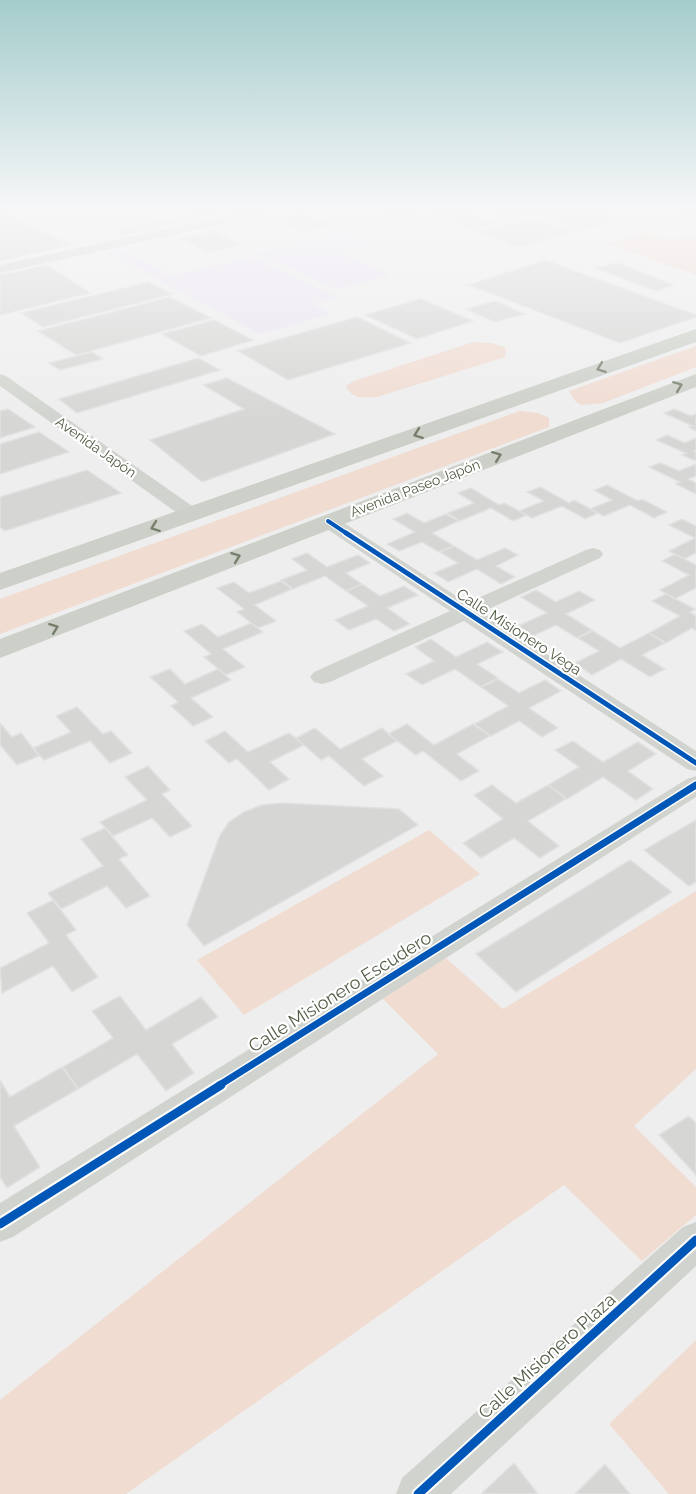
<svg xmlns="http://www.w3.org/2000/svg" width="696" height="1494" viewBox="0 0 696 1494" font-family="Raleway,sans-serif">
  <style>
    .green { fill: #f0dcd1 }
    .sand { fill: #ece4f1 }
    .building { fill: #d6d7d4; stroke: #e0e1e0; stroke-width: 1.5 }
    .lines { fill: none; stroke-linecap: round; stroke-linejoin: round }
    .street { fill: #d1d4ce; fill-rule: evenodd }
    .primary { fill: #ccd0c8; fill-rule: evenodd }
    .cycleway-far3-casing { stroke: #fff; stroke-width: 6 }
    .cycleway-far2-casing { stroke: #fff; stroke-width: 8 }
    .cycleway-far1-casing { stroke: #fff; stroke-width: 10 }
    .cycleway-casing { stroke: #fff; stroke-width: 13 }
    .cycleway-far3 { stroke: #0057b8; stroke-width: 4 }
    .cycleway-far2 { stroke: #0057b8; stroke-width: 5 }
    .cycleway-far1 { stroke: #0057b8; stroke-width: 7 }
    .cycleway { stroke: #0057b8; stroke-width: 9 }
    .oneway { stroke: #767f6c }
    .labels { text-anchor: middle; stroke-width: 4.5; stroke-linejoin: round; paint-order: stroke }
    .far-street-label { font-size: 14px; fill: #515c44; stroke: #fff }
    .street-label { font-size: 15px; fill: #515c44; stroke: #fff }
    .near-street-label { font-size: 18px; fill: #515c44; stroke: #fff }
  </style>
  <rect width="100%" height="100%" fill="#eeeeef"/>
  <path class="green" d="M647,232l25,8 14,-4 10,3v36l-91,-32z
    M473,342l19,1 14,5 -1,9 -128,40c-13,1 -26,2 -31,-11l8,-5z
    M696,346v21l-93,36 -22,2 -7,-5 -5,-9z
    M520,411l18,2 11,5v9l-549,207v-35z
    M429,830l51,44 -236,141 -47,-55z
    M696,891v178l-62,57 62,61v28l-54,46 -78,-76 -438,309h-126v-94l438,-346 -56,-56 64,-40 57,51z
    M696,1340v154h-27l-60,-70z"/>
  <path class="sand" d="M342,231l31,13 -33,9 51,22 -54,14 -82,-36z
    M120,249l51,27 81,-19 85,40 -26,7 21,10 -72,20 -153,-82z"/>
  <path class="building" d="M0,211h2l69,34 -71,16z
    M187,211h29l7,2 -99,22 -8,-5 79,-16z
    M371,211h43l7,3 -29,6z
    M440,211h28l30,12 -30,6 -38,-16z
    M511,211h43l-48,12 -18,-7z
    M555,211l14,3 10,-3h20l24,7 -42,13 -45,-15z
    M305,213l28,12 -31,6 -27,-12z
    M535,218l39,13 -55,16 -42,-16z
    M214,231l26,14 -33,7 -26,-14z
    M545,260l151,55v2l-76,26 -151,-58z
    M618,263l56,22 -17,6 -63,-23z
    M47,265l43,28 -90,22v-40z
    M149,282l23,12 -129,33 -22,-14z
    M170,297l41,21 -135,37 -38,-24z
    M421,299l52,22 -56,18 -52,-24z
    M496,301l28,13 -30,8 -28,-13z
    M357,317l54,26 -123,37 -50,-29z
    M214,320l39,20 -52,16 -39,-22z
    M92,352l11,7 -43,11 -11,-7z
    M198,358l22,12 -143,43 -18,-14z
    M227,378l108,56 -133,48 -52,-42 94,-31 -41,-24z
    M8,409l27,18 -35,11v-27z
    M674,409l17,7 5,-2v17l-7,-4 4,-1 -29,-13z
    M39,432l30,20 -69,22v-30z
    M667,435l18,8 11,-5v12l-2,1 2,1v9l-14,-6 4,-2 -30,-13z
    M660,463l19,8 17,-7v12l-8,3 8,4v11l-20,-10 4,-2 -31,-15z
    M87,470l34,23 -116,38 -5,-4v-30z
    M607,485l31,16 4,-2 25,13 -13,6 -24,-13 -26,11 -14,-7 22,-9 -18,-10z
    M540,487l29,16 5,-3 24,13 -13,6 -23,-13 -30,12 -13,-7 25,-10 -17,-9z
    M471,488l28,17 5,-2 23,12 -14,6 -22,-13 -31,13 -12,-8 26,-10 -16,-10z
    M407,513l17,10 22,-9 13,7 -27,12 22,13 -15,6 -17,-10 -23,9 -12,-7 28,-12 -22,-13z
    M682,519l14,7v27l-12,6 -15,-8 26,-13 -26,-13z
    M454,546l23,14 28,-12 13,7 -22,11 19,11 -14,7 -24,-15 -29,13 -14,-9 24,-10 -18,-11z
    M307,553l20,14 31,-12 12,8 -24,10 16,11 -16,7 -21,-15 -32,13 -12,-9 26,-10 -15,-11z
    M675,554l21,11v23l-21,11 -15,-9 29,-15 -27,-14z
    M281,581l11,8 -37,16 21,16 -18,7 -21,-16 7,-3 -27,-21 17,-6 15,11z
    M362,584l18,12 24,-10 14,9 -31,13 23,16 -16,7 -18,-12 -27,11 -14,-10 33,-14 -22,-15z
    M536,590l20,12 23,-11 16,9 -29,14 26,16 -15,8 -21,-13 -23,11 -15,-10 29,-13 -26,-16z
    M666,594l29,15 -5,3 6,4v15l-4,-3 -26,15 -17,-10 31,-17 -28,-15z
    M251,623l12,9 -40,17 22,18 -19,8 -22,-18 7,-3 -27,-23 18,-7 16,13z
    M593,631l27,17 29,-15 16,10 -23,12 23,14 -15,8 -29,-18 -29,16 -17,-12 24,-12 -21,-13z
    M431,639l25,18 31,-15 16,10 -26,12 21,14 -17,9 -26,-18 -33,16 -16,-11 28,-13 -19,-14z
    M170,669l15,15 33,-15 13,11 -40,18 22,19 -20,9 -22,-20 7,-4 -28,-25z
    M498,679l21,14 26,-13 16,11 -32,17 29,20 -16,9 -23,-16 -28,15 -17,-12 34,-18 -27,-19z
    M77,707l26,27 8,-3 21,22 -22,10 -20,-22 -46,19 -11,-12 38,-16 -15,-16z
    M0,723l12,14 9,-4 18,23 -22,9 -17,-20z
    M407,724l27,21 39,-21 17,12 -33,18 22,17 -18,10 -38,-30 -7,4 -28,-21z
    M315,728l25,21 42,-21 15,13 -35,18 21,17 -19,10 -35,-30 -8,4 -25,-22z
    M225,731l23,21 41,-19 15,12 -34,17 19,17 -20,11 -32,-31 -8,4 -24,-22z
    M573,741l30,21 35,-20 18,12 -28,17 25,18 -17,11 -33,-23 -36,22 -19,-14 31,-18 -24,-17z
    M148,766l22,24 -8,4 30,32 -22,11 -18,-19 -39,18 -13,-14 47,-22 -22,-23z
    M492,785l24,18 32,-18 18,14 -38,22 31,25 -19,12 -26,-20 -33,20 -18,-15 40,-24 -29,-24z
    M282,803l117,6 19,16 -214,121 -17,-21 33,-90 9,-13 15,-10 18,-7z
    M696,820v62l-7,4 -45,-36z
    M105,828l23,27 -9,4 31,37 -24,12 -19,-22 -46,23 -13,-16 55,-27 -22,-27z
    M630,860l42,32 -156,100 -40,-38z
    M53,900l23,30 -10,5 32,42 -26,15 -19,-26 -51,27 -2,-25 49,-25 -22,-30z
    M120,996l26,34 55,-33 17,20 -46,27 22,29 -28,18 -29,-37 -59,35 -15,-22 50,-29 -21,-27z
    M62,1067l16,22 -64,37 26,41 -33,21 -7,-11v-97l10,17z
    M689,1116l7,7v52l-37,-40z
    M514,1463l24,31h-56v-1z
    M605,1464l25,30h-55z"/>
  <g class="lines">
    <path class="street" d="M248,211h21l-6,4 -263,58v-8z
      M672,211l24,1v8l-22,-7z
      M0,374l6,2 192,134 3,4 -3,4h-14l-184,-132z
      M328,515l7,2 132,86 119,-53 7,-2 7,2 3,4 -3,4 -118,54 214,139v20l-9,-2 -223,-148 -134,61 -8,2 -8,-2 -4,-5 4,-5 136,-61 -129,-86 -3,-4 3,-4z
      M696,776v21l-683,440 -13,5v-39l687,-424z
      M696,1222v44l-245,228h-55l6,-16 281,-251z"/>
    <path class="primary" d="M696,329v13l-696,248v-17z
      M696,374v13l-696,271v-19z"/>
    <g class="cycleway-far3-casing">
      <path id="cycleway-far3" d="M328,521l21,14"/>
    </g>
    <g class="cycleway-far2-casing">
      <path id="cycleway-far2" d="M346,533l350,230"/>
    </g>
    <g class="cycleway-far1-casing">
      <path id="cycleway-far1" d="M218,1086l478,-301"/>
    </g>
    <g class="cycleway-casing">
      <path id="cycleway" d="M0,1224l221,-139
        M418,1494l278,-254"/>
    </g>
    <use href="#cycleway-far3" class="cycleway-far3"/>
    <use href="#cycleway-far2" class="cycleway-far2"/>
    <use href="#cycleway-far1" class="cycleway-far1"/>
    <use href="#cycleway" class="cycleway"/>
  </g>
  <defs><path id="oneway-chevron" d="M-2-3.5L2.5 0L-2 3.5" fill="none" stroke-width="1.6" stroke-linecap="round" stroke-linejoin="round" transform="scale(1.5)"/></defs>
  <g class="oneway">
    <use href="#oneway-chevron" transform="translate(601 368) rotate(160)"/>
    <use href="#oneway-chevron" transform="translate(678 386) rotate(-21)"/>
    <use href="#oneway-chevron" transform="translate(418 434) rotate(160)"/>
    <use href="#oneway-chevron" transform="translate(497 456) rotate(-21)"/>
    <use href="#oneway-chevron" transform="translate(155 527) rotate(160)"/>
    <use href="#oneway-chevron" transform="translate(236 557) rotate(-21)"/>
    <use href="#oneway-chevron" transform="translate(54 628) rotate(-21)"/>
  </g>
  <linearGradient id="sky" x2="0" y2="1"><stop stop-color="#a5cccc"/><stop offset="0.5" stop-color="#f7f7f8"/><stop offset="1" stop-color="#f7f7f8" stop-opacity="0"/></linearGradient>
  <rect width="696" height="420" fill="url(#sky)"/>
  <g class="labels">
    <g class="far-street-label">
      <text transform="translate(96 447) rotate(35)" y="5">Avenida Japón</text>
      <text transform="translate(415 488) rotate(-21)" y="5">Avenida Paseo Japón</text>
    </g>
    <g class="street-label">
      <text transform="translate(519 632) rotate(33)" y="5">Calle Misionero Vega</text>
    </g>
    <g class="near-street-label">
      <text transform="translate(340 992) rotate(-32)" y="6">Calle Misionero Escudero</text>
      <text transform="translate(547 1356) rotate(-42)" y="6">Calle Misionero Plaza</text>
    </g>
  </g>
</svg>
